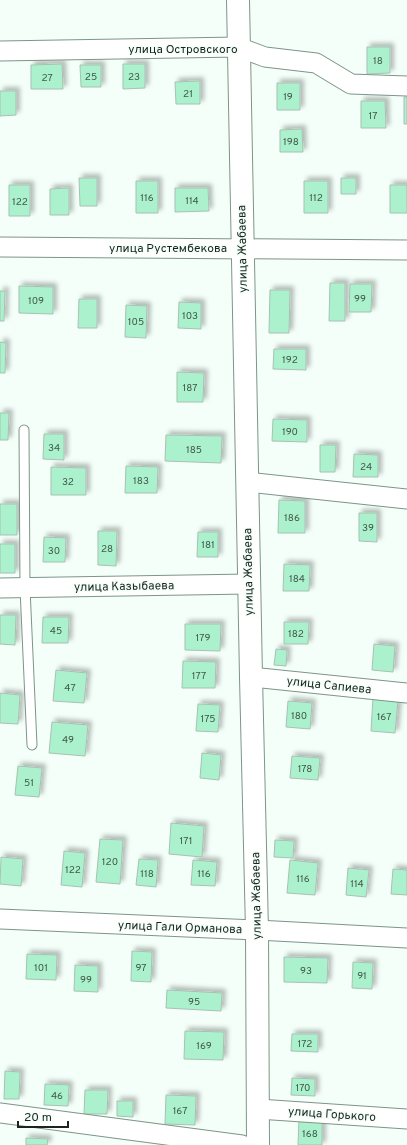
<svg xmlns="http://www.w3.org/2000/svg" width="407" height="1145" viewBox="0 0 407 1145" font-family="Overpass,sans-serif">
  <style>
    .building { fill: #acf1cd; stroke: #a7c1b3; filter: url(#shadow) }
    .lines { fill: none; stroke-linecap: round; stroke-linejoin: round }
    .lane-casing { stroke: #7d9588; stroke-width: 11 }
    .street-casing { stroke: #7d9588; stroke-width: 21 }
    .secondary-casing { stroke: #7d9588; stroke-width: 24 }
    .lane { stroke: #fff; stroke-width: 9 }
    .street { stroke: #fff; stroke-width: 19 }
    .secondary { stroke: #fff; stroke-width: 22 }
    .labels { text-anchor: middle; stroke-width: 3; stroke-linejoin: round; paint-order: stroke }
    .number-label { font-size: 10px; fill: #3f584a }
    .street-label { font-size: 12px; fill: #1b251f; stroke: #f4fff9 }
  </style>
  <defs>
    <filter id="shadow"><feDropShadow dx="3.5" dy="-3.5" stdDeviation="2" flood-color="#0004"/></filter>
  </defs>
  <rect width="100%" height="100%" fill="#f4fff9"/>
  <path class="building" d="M367,47h23v26l-23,1z
    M62,64l1,25h-32v-24z
    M123,64h22v24l-22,1z
    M80,65h21v22h-20z
    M200,81v23h-24l-1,-22z
    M277,83h23v27h-23z
    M0,91h16v24l-16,1z
    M404,97h3v27h-3z
    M361,101h24l1,27h-25z
    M302,129l1,23h-23v-22z
    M79,178h18v28h-17z
    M341,178h15v16h-15z
    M136,181h22v32h-22z
    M304,181h24v32h-24z
    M9,185h21v31h-21z
    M390,185h17v28h-17z
    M69,188v27h-19v-26z
    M175,188h33l1,23 -34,1z
    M330,283h15v38h-16z
    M350,284h22l-1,28h-22z
    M19,286l34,1v27l-34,-1z
    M270,290h20l-1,43h-20z
    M0,291h5l-1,30h-4z
    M79,299h18v29h-19z
    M179,302l22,1v26l-23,-1z
    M126,305l21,1 -1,32 -21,-1z
    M0,342l6,1 -1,30h-5z
    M274,349h32v21l-33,-1z
    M177,372l27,1 -1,29h-26z
    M0,413h9l-1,27h-8z
    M273,419l34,1v22l-35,-1z
    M44,434h20v26l-21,-1z
    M166,435l56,1 -1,27 -56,-2z
    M320,445h16l-1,27h-15z
    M354,454l24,1v22h-25z
    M126,466l32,1 -1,26h-32z
    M51,467l35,1v27h-35z
    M279,500l26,1v32h-27z
    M0,504h17v31h-17z
    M359,513h18v29l-18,-1z
    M98,531h19l-1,35 -18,-1z
    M198,532h20v25h-21z
    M44,537l22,1 -1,24h-22z
    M0,544h15v29h-15z
    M284,564l26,1 -1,26h-26z
    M0,615h16l-1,30 -15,-1z
    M43,617h26l-1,26h-26z
    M284,622h25l-1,22h-24z
    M185,624h36l-1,27 -35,-1z
    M374,644l21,2 -2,26 -21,-2z
    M276,649l11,1 -1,16 -12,-1z
    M183,661l33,1 -1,26h-33z
    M56,670l31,3 -3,30 -31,-2z
    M0,693l20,2 -2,29 -18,-1z
    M373,698l25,2 -3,33 -24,-2z
    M288,701l24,2 -2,26 -24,-2z
    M198,704l22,1 -2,27 -22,-1z
    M52,722l36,3 -3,31 -36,-3z
    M202,753l19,2 -2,25 -19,-2z
    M292,756l28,2 -2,22 -28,-2z
    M18,766l24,2 -3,29 -24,-2z
    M171,823l33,3 -2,31 -33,-3z
    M100,839l23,1 -3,44 -24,-2z
    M275,840l19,1 -1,17 -19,-1z
    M64,851l21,2 -3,34 -21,-2z
    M1,857l22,2 -2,27 -21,-2z
    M139,859l19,1 -2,27 -20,-2z
    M193,860l24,2 -2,24 -24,-1z
    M290,860l28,3 -3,32 -28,-2z
    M348,868l21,2 -3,27 -20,-2z
    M393,869l14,1v25l-16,-1z
    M132,951l20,1 -1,30 -20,-1z
    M27,954l30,1 -1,25 -30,-1z
    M284,957l44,1 -1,25 -43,-1z
    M353,962l20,1 -1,26 -20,-1z
    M75,965l23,1v26l-24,-1z
    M167,990l55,3 -1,18 -55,-3z
    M185,1031l39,1 -1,28 -39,-1z
    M292,1034h26v18l-27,-1z
    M5,1071l15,1 -1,27h-15z
    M292,1078l23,1v17l-24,-1z
    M45,1084l24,1 -1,21 -24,-1z
    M85,1090h23l-1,24h-23z
    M166,1095l30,1 -1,29 -30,-1z
    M117,1101h16v16l-16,-1z
    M299,1120l23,1v24h-24z
    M26,1138l22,1 -1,6h-21z"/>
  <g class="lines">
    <g class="lane-casing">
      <path id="lane" d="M24,430l1,158 7,157"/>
    </g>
    <g class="street-casing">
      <path id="street" d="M0,51l238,-4 27,10 51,6 35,21 56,2
        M0,247l407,3
        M247,482l160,17
        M0,588l249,-4
        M251,677l156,16
        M0,919l257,11 150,8
        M258,1109l149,10
        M0,1113l242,32"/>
    </g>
    <g class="secondary-casing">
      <path id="secondary" d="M238,0l13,677 6,253 1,215"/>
    </g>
    <use href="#lane" class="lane"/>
    <use href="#street" class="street"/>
    <use href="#secondary" class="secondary"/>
  </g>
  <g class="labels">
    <g class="number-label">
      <text x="378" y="64">18</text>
      <text x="91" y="80">25</text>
      <text x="134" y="80">23</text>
      <text x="47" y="81">27</text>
      <text x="188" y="97">21</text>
      <text x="288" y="100">19</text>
      <text x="373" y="119">17</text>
      <text x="291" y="145">198</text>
      <text x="147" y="201">116</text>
      <text x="316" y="201">112</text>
      <text x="192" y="204">114</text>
      <text x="20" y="205">122</text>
      <text x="360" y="302">99</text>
      <text x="36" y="304">109</text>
      <text x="190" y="319">103</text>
      <text x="136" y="325">105</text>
      <text x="290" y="363">192</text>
      <text x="190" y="391">187</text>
      <text x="290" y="435">190</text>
      <text x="54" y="451">34</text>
      <text x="194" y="453">185</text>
      <text x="366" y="470">24</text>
      <text x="141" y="484">183</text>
      <text x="68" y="485">32</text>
      <text x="292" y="521">186</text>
      <text x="368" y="531">39</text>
      <text x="208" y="548">181</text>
      <text x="107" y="552">28</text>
      <text x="54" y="554">30</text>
      <text x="297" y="582">184</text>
      <text x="56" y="634">45</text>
      <text x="296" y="637">182</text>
      <text x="203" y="641">179</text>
      <text x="199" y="679">177</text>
      <text x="70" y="691">47</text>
      <text x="299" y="719">180</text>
      <text x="384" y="720">167</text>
      <text x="208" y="722">175</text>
      <text x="68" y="743">49</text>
      <text x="305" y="772">178</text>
      <text x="29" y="786">51</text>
      <text x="186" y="844">171</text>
      <text x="110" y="865">120</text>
      <text x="73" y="873">122</text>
      <text x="147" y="877">118</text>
      <text x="204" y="877">116</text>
      <text x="303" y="882">116</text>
      <text x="357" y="887">114</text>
      <text x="41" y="971">101</text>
      <text x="141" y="971">97</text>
      <text x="306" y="974">93</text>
      <text x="362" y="979">91</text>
      <text x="86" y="983">99</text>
      <text x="194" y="1005">95</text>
      <text x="305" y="1047">172</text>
      <text x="204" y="1049">169</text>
      <text x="303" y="1091">170</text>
      <text x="57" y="1099">46</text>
      <text x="180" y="1114">167</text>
      <text x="310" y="1137">168</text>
    </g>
    <g class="street-label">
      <text x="183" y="53">улица Островского</text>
      <text x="168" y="252">улица Рустембекова</text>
      <text transform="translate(242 249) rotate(-91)" y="4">улица Жабаева</text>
      <text transform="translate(248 572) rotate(-91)" y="4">улица Жабаева</text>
      <text transform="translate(124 586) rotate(-1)" y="4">улица Казыбаева</text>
      <text transform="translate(329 685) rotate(6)" y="4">улица Сапиева</text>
      <text transform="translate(256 896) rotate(-91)" y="4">улица Жабаева</text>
      <text transform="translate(180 927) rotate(2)" y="4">улица Гали Орманова</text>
      <text transform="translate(332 1114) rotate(4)" y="4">улица Горького</text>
    </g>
  </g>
  <path d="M18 1121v6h50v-6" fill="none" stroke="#1b251f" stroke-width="2"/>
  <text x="24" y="1121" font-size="12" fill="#1b251f" stroke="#f4fff9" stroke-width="3" paint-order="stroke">20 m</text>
</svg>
